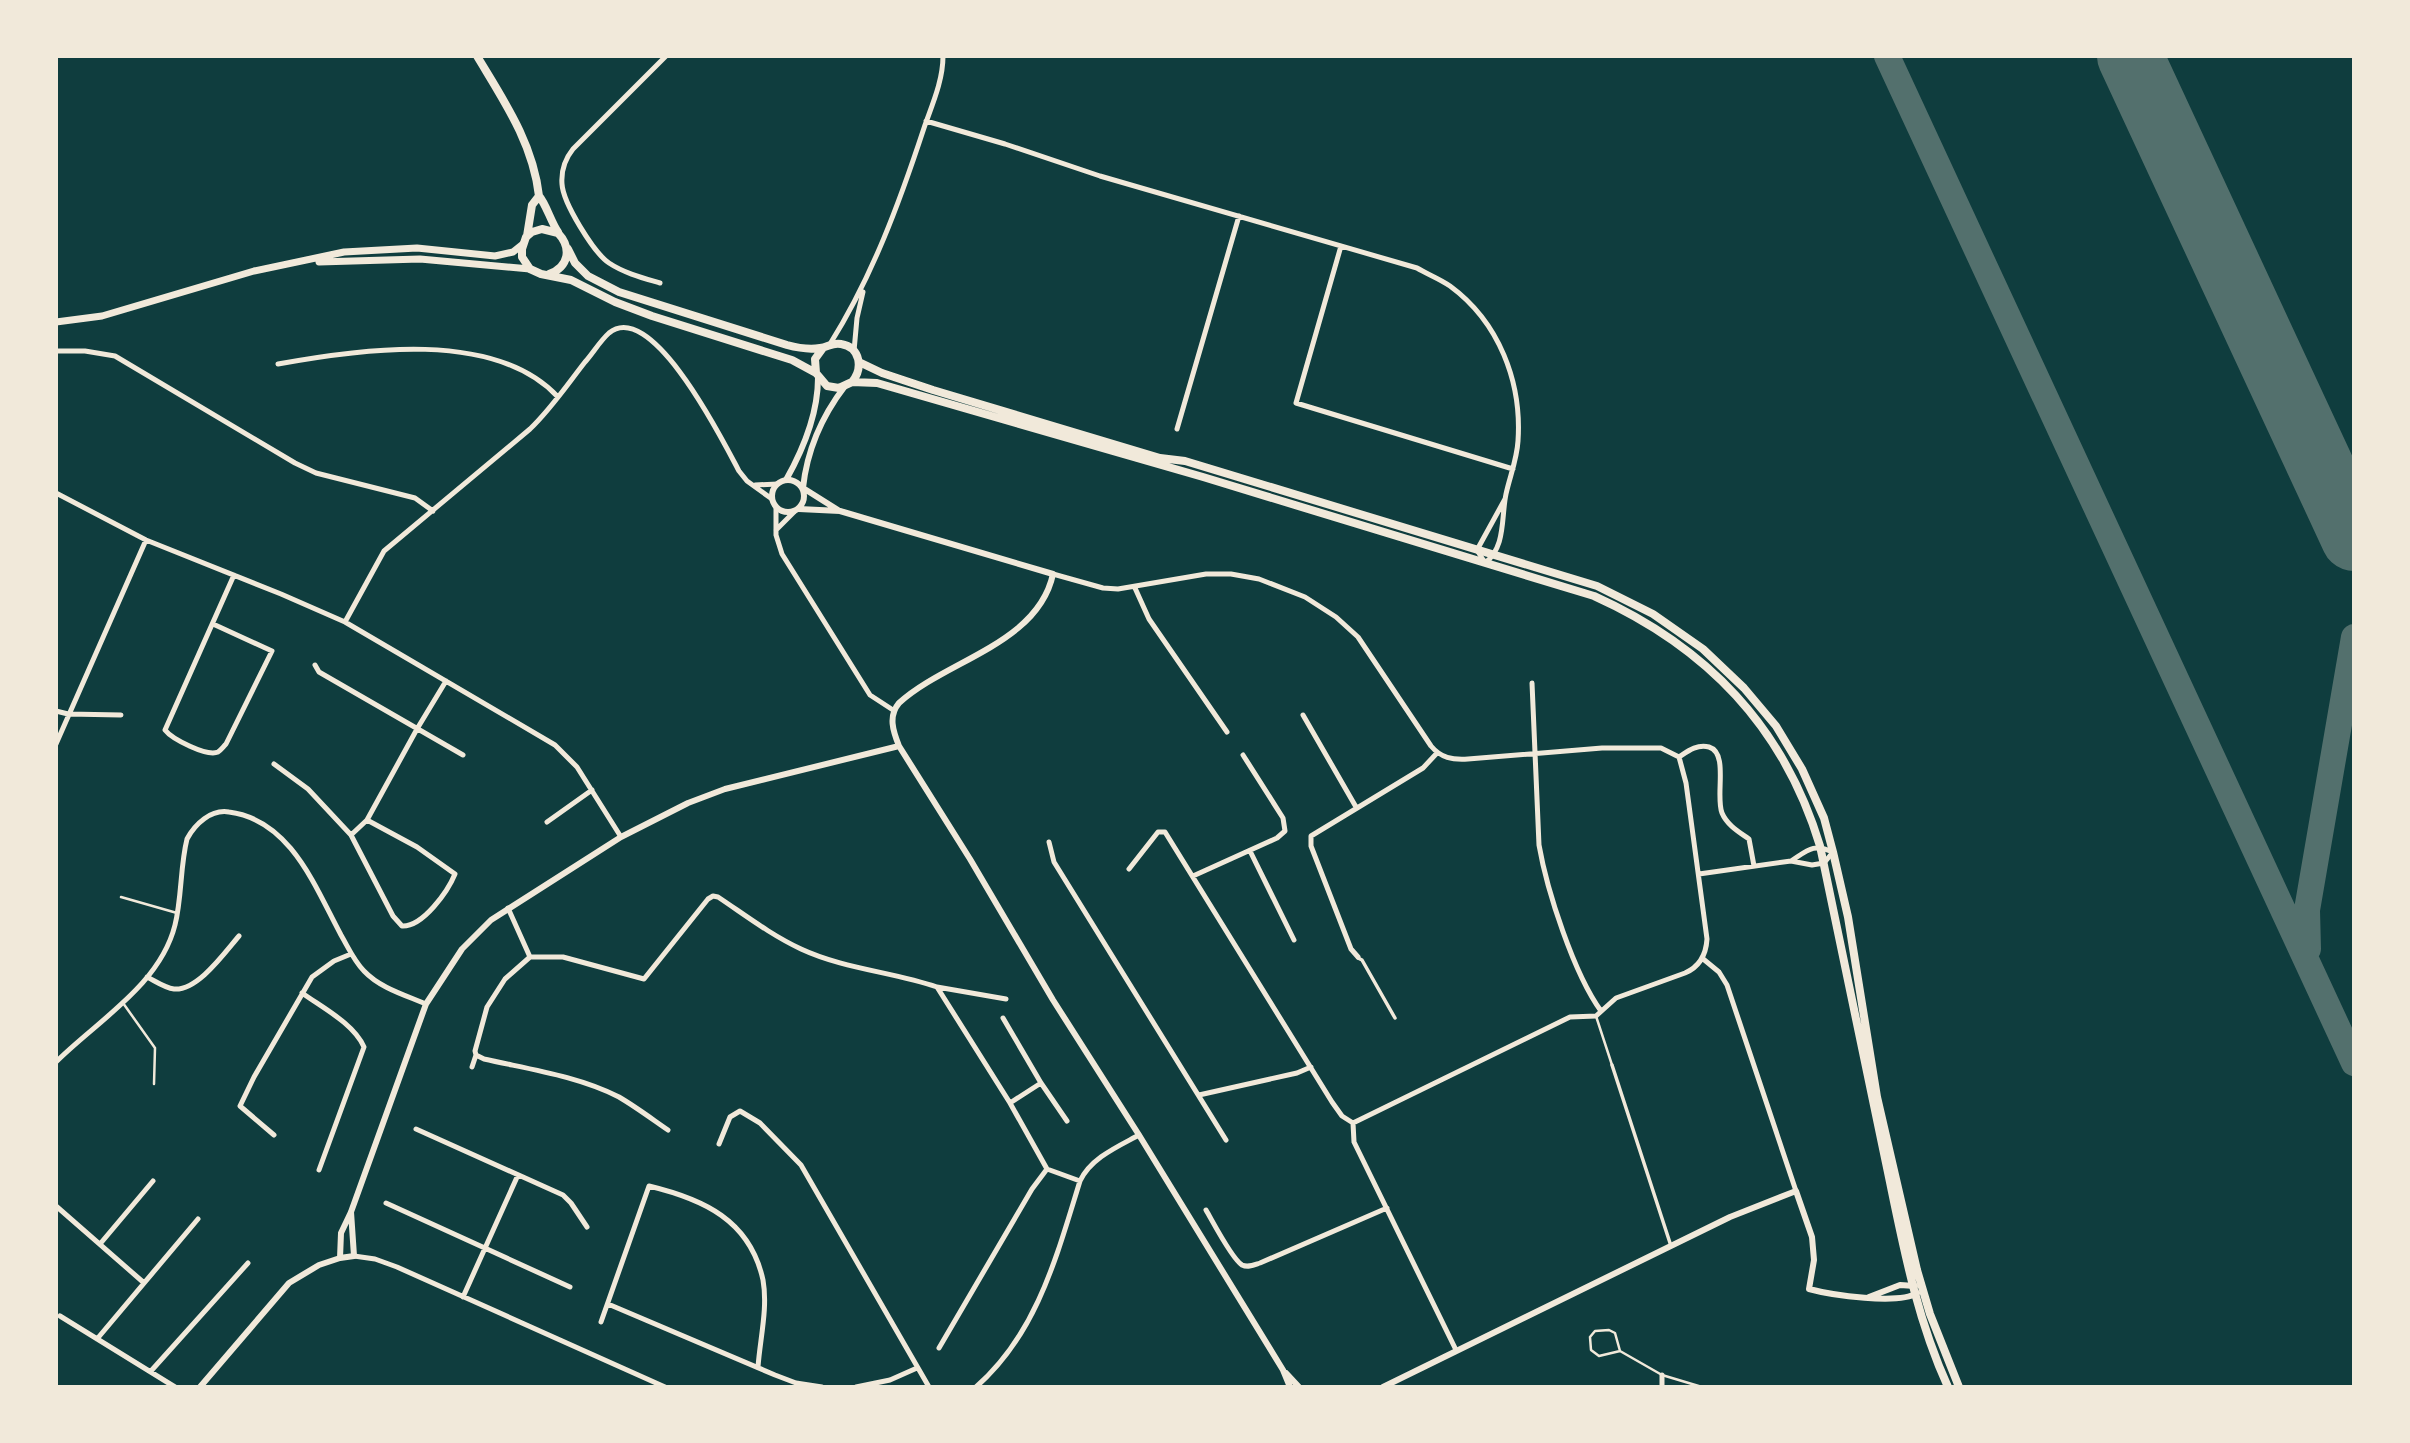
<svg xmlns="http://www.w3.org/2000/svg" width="2410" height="1443" viewBox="0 0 2410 1443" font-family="'Exo 2',sans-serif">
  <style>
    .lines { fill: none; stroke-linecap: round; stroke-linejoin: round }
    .taxiway { stroke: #53706d; stroke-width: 26 }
    .runway { stroke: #53706d; stroke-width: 66 }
    .service { stroke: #f1e9da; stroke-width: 2.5 }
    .pedestrian { stroke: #f1e9da; stroke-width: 3.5 }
    .minor { stroke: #f1e9da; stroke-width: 5 }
    .tertiary { stroke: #f1e9da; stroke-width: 6 }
    .secondary { stroke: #f1e9da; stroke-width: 7 }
    .primary { stroke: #f1e9da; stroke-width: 8 }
  </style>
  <rect width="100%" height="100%" fill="#0f3d3e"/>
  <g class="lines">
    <path class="taxiway" d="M1887,56l467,1007
      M2308,949l-1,-39 47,-273"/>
    <path class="runway" d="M2130,56l224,482"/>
    <path class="service" d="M121,897l56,16
      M123,1003l32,45 -1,36
      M1596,1016l16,49
      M1620,1351l-5,-18 -6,-3 -14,1 -5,6 1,13 8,6 21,-5 42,24 40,12"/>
    <path class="pedestrian" d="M1358,958l4,2 33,58
      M1612,1065l59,181"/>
    <path class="minor" d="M926,121l79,23 95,32 317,92c10,6 23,11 33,18 49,36 72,96 68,155 -1,18 -8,35 -12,53 -5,24 0,53 -21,69l-8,-13 28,-51
      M1341,246l-45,157 217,66
      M660,283c-17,-5 -36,-10 -51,-20 -15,-10 -46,-60 -47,-79 -1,-13 3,-25 11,-35l93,-93
      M830,344c42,-67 69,-140 94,-216 8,-23 19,-47 19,-72
      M56,351h29l30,5 180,107 21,10 99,25 18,13
      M854,351l3,-33 6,-26
      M278,364c82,-15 217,-35 280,33
      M1177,429l62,-213
      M755,485l23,-1
      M56,493l90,47 135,54 64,28 210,123 22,22 44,70
      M776,507v28l6,19 88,141 23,15
      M776,530l18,-18
      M1053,574l50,14 15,1 88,-15h25l28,5 46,18 31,20 22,20 73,109c10,12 21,14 37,13l134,-11h59l18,9
      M1135,588l14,31 78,113
      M345,622l39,-71 146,-122c21,-20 37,-44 55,-67 8,-9 15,-21 24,-29 43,-35 115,110 130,138l8,10 25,18
      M213,624l59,27 -46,93c-3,3 -5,6 -8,8 -11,5 -46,-13 -53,-22l69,-155
      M315,665l4,7 144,83
      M1532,683l7,162c8,46 35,129 62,166
      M56,711l12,3 53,1
      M1303,715l53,92
      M56,744l90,-204
      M1679,757c9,-6 18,-13 30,-10 20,6 6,49 13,66 5,12 17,19 27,26l5,27
      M274,764l34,25 43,46 42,81 9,10c21,1 46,-35 53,-52l-38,-27 -50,-27
      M547,822l45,-32
      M351,835l16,-15 50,-91 29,-48
      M1049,842l5,20 172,278
      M1250,851l44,89
      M1129,869l29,-37h7l167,270 10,14 11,7
      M1699,874l92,-13 21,4 12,-2 9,-11c-20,-9 -25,-2 -42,9
      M1193,876l84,-38 8,-7 -2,-13 -40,-63
      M508,908l22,49
      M1358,957l-7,-8 -40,-103v-10l112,-68 14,-15
      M1702,958l17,14 8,13 69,206
      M147,977c8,4 18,11 27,12 24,2 51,-37 65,-53
      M937,987l69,12
      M302,993c21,15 52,31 62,54l-45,123
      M1003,1018l38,65 26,38
      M56,1062c41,-41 104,-77 119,-137 7,-28 5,-58 12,-86 8,-15 24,-30 42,-27 62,8 86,75 112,123 7,12 13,26 23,36 16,17 41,24 62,33
      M472,1067l4,-12
      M1199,1095l98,-22 14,-6
      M1010,1103l31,-20
      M1353,1123l217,-106 26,-1 20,-18 69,-25c14,-6 21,-18 22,-34l-21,-156 -7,-26
      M1353,1123l1,19 102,208
      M416,1129l147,66 8,8 16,24
      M668,1130c-16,-11 -32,-23 -49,-33 -41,-21 -91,-28 -135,-38l-8,-4 -1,-4 12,-44 18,-28 25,-22h33l81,22 64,-80 5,-3 5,1c27,18 53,38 83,52 43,20 92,23 136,38l73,116 37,66 33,12
      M274,1135l-34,-29 14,-29 58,-100 22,-16 17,-7
      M719,1144l11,-27 10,-6 20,12 41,42 128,222
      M386,1203l184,84
      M56,1206l87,76
      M1206,1210c7,12 26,49 36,55 6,3 12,0 18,-2l127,-55
      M100,1244l53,-63
      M354,1256l21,3 22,8 268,120
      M463,1297l55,-122
      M608,1304l167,71 21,8 26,4
      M60,1316l115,71
      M601,1322l48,-136c54,13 101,34 114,94 5,28 -3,59 -5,87
      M97,1339l101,-120
      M939,1348l93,-159 15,-20
      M151,1371l97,-108
      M856,1387l34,-7 27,-12
      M976,1387c61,-53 81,-132 104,-206 11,-23 37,-34 59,-46
      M1662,1387v-12"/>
    <path class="tertiary" d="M772 496a16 16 0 1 1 32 0a16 16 0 1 1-32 0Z
      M786,480c18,-32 32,-66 32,-102
      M803,488c4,-38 19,-72 42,-102
      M803,488l35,22
      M799,509l41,2 213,63c-15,70 -107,86 -154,129 -11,13 -6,28 0,43l71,113 83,141 86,135 144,235 7,17
      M340,1258l1,-25 10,-21 75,-208 36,-55 29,-29 130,-83 67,-34 37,-14 174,-43
      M1869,1297l31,-12 15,1
      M1286,1373l13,14
      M200,1387l89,-104 30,-18 21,-7 14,-2 -3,-44
      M1383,1387l347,-170 66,-26 16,46 2,23 -5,29c22,6 90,16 108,4"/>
    <path class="secondary" d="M319,262l101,-3 110,10
      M56,322l46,-6 152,-45 90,-19 73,-4 78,8 18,-4 10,-8"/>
    <path class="primary" d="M477,56c27,45 56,87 62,140 7,8 12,26 19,36
      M527,236l5,-31 7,-9
      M568,249l7,14 13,13 31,16 168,53c11,3 21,5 33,3 8,-1 13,-6 21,-4 20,3 22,25 11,38
      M549,274c20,-7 23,-26 9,-41l-16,-4 -10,3 -6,5 -4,12v8l8,12 11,5 30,6 44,22 37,14 140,44 24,13 11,13 12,2 13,-6 25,1 326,94 391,119c113,51 190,131 226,250 22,106 44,211 66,317 16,76 29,152 62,224
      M859,362l23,11 51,17 227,68 25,3 412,125 56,28 50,35 41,39 32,38 26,43 22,49 9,34 15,65 29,180 40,173 13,44 29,73
      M816,373l-1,-14 8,-11"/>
  </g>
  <rect width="2410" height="1443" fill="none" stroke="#f1e9da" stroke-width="116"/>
</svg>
